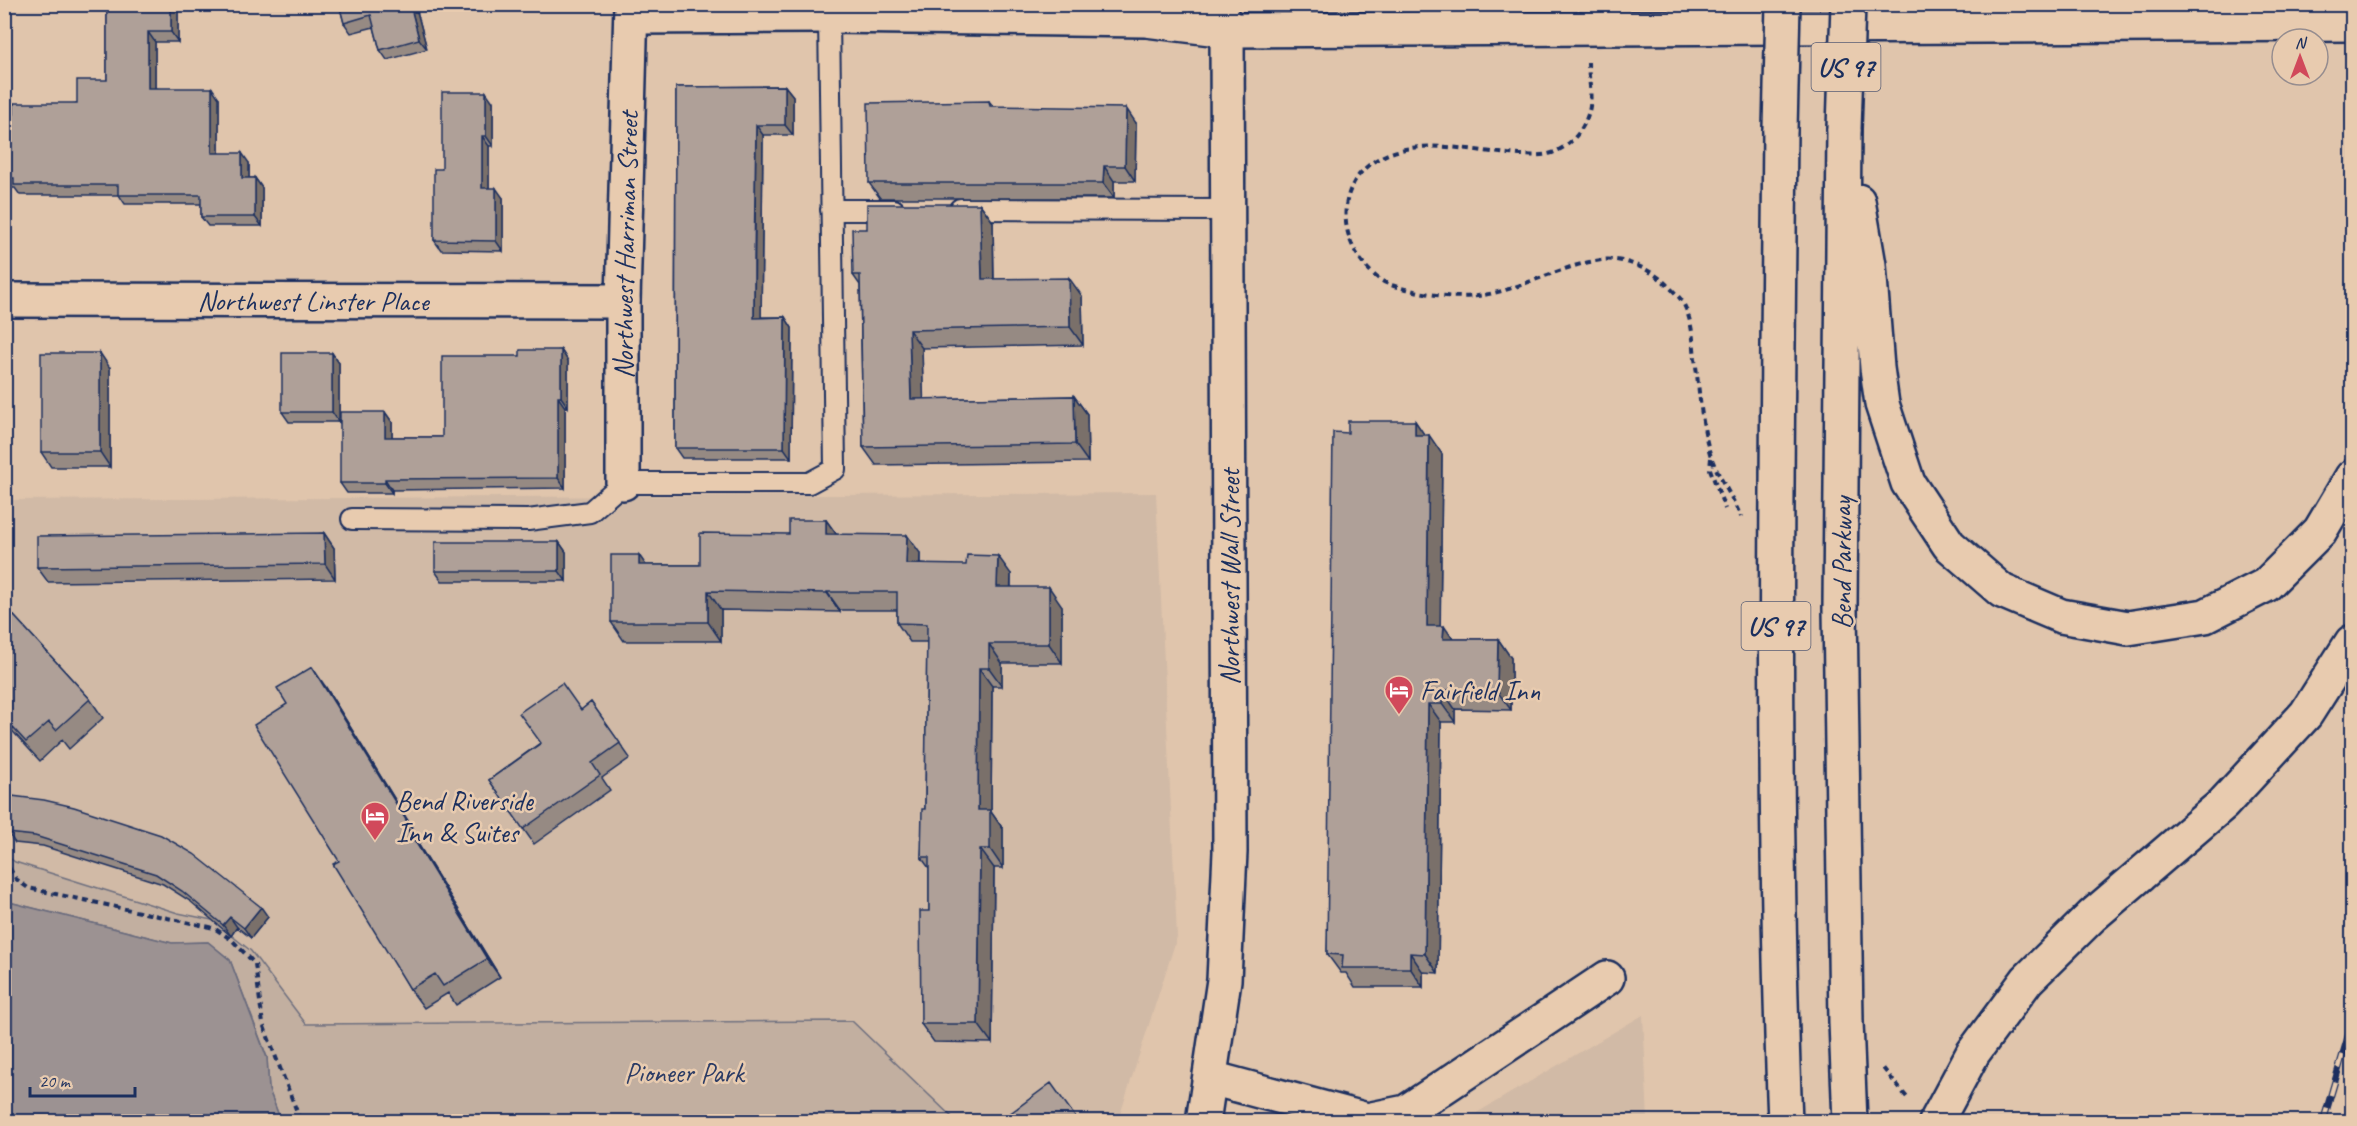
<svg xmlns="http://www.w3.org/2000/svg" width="2357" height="1126" viewBox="0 0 2357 1126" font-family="Caveat,sans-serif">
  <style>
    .built { fill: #d1baa6 }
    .green { fill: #c2afa0; stroke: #6e6f7f; stroke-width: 1.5 }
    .water { fill: #9c9292; stroke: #686a7d; stroke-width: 1.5 }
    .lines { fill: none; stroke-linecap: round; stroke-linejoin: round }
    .service-casing { stroke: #1b2f5e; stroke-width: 24 }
    .minor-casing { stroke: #1b2f5e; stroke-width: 38 }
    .secondary-casing { stroke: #1b2f5e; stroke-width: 38 }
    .primary-casing { stroke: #1b2f5e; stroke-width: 38 }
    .trunk-casing { stroke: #1b2f5e; stroke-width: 38 }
    .path { stroke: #1b2f5e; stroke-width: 4; stroke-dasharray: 6 4.5; stroke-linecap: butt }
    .service { stroke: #e8cbaf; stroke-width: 20 }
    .minor { stroke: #e8cbaf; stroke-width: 33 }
    .secondary { stroke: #e8cbaf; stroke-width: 33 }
    .primary { stroke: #e8cbaf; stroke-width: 33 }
    .trunk { stroke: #e8cbaf; stroke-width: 33 }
    .rail-casing { stroke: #1b2f5e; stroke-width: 7 }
    .rail { stroke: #e8cbaf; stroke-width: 4.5; stroke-dasharray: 14; stroke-linecap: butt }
    .trunk-bridge-casing { stroke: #1b2f5e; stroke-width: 38; stroke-linecap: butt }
    .trunk-bridge { stroke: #e8cbaf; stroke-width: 33 }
    .wall { fill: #968a83; stroke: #1b2f5e; stroke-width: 1.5 }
    .shaded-wall { fill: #7a706a; stroke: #1b2f5e; stroke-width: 1.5 }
    .building { fill: #afa098; stroke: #1b2f5e; stroke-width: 1.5 }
    .labels { text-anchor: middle; stroke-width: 5; stroke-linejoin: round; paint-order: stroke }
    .shield { fill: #e8cbaf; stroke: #585e76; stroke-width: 1.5 }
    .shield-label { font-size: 27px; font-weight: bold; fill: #1b2f5e }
    .street-label { font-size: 28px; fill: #1b2f5e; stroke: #e8cbaf }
    .poi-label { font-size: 28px; fill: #1b2f5e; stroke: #e8cbaf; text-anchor: start }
    .park-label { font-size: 28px; fill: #2c3c65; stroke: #e8cbaf }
  </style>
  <rect width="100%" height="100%" fill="#e0c5ac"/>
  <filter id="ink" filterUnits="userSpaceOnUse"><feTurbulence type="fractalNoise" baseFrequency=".0167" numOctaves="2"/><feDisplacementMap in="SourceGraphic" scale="12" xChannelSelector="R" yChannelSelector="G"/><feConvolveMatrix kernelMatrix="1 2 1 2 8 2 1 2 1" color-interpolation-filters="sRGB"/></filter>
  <g filter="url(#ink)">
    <path class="built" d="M1156,493l21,444 -59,184h-162l-104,-99 -546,2 -55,-73 -39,-31 -34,-7 -163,-51 -11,-8v-354z
      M1643,1015l5,106h-185z"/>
    <path class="green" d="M4,854l11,8 163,51 34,7 39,31 55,73 546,-3 104,100h-675l-12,-31 -2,-33 -37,-97 -22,-18 -36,1 -167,-42z"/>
    <path class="water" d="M5,901l167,42 36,-1 22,18 37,98 2,32 12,31h-276z"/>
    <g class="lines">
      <g class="service-casing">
        <path id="service" d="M960,209l268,1
          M831,210h63
          M352,519l176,1 62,-8 33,-29h186l26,-14 -6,-453"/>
      </g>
      <g class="minor-casing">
        <g id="minor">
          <path d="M631,17l198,-1 317,4 81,10"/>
          <path id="s1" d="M4,300l619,1"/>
          <path id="s2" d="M623,483v-182l8,-297"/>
          <path d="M1211,1078l156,42 39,-8 201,-134"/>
        </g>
      </g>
      <g class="secondary-casing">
        <path id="secondary" d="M1203,1122l21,-142 6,-128 -3,-822"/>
      </g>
      <g class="primary-casing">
        <path id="primary" d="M1227,30l1125,-6"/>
      </g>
      <g class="trunk-casing">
        <path id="trunk" d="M1217,4l10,26
          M1780,129c-3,331 -8,662 5,993
          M1844,129l-4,479 6,414 4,100
          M1858,201l11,64 8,103 5,36 26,79 41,62 53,46 59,25 67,12 77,-12 61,-31 54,-54 32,-54
          M1936,1122l37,-69 54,-73 65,-64 131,-112 83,-90 46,-72"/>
      </g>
      <path class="path" d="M1588,62c0,14 5,35 1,49 -5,19 -18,35 -37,42 -13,4 -31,2 -44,1 -38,-4 -81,-14 -117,-1 -59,21 -58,90 -12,126 8,6 22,9 32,11 23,6 50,9 73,5 41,-7 77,-30 118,-35 20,-3 49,9 63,23 5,5 13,12 17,18 10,17 11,38 13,57 4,31 6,62 14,92 6,23 23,45 32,67
        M1711,458l-1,11 15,40
        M4,859l12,20 12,9 186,40 18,12 23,24 8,60 38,98
        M1883,1068l26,32"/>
      <use href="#service" class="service"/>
      <use href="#minor" class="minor"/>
      <use href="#secondary" class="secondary"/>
      <use href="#primary" class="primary"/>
      <use href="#trunk" class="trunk"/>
      <g class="rail-casing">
        <path id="rail" d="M2323,1122l29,-99"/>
      </g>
      <use href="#rail" class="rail"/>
      <g class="trunk-bridge-casing">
        <path id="trunk-bridge" d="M1780,129l3,-125
          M1844,129l4,-125"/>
      </g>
      <use href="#trunk-bridge" class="trunk-bridge"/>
    </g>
    <path class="wall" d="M107,4h71v38h-23v46l64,10v55l30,10v15h6l7,10v38h-54l-7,-9v-13h-76l-6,-9h-99l-5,-7h-11v-73l10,-1 63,-11 30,-23z
      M204,4h61v3h-59z
      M339,4h76l12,45 -40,11 -7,-10 -6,-23 -23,6 -7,-10z
      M785,86l8,10v39h-30l-2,182h24l7,11 -1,130h-109l-7,-10 1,-361z
      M989,101l4,5 143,17 -1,58h-21v17h-234l-11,-15z
      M493,102v44h-4v42l14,10v53l-62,-1 -7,-10 8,-71z
      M980,204l13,18 1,57 88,17 1,49 -161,3 1,51 151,-3 13,18 1,48 -212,3 -13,-18 -3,-162 -7,-10 14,-46z
      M561,350l7,11v46h-3v81l-173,2v3h-45l-7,-10 45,-71 7,10v15h50l78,-81z
      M332,353l7,10v59h-50l-7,-10z
      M110,368v99h-59l-10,-15z
      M1415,421l9,14 18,19 -2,172 13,13h45l13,19v52l-56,-1v13h-14l-3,251 -15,-1v15h-68l-9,-14h-5l-14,-19 21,-521z
      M826,520l10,14 84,19v11l91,10v13l51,19v57h-60v23h-10l-1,126 12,17v39h-9l-2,175 -58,-1 -13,-18 8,-113v-43l-8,-11 4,-48 2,-167h-17l-13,-19v-13h-57v2l-119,-2v31h-97l-13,-19 35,-57h54l89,-31z
      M324,533l10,15 1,31 -287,3 -11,-15z
      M559,542l7,10v29h-124l-7,-10z
      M4,605l86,94 13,19 -34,31 -7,-9 -22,21 -36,-39z
      M325,686l96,156 -3,2 82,133 -44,28 -8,-12 -24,15 -14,-19 -71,-128z
      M591,702l39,56 -28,20 8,12 -76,54 -45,-64 51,-37z
      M12,796l256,121 -17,21 -14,-11 -6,9 -41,-35 -27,-17 -120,-38 -28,-3 -7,-10z"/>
    <path class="shaded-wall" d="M171,4h7v38l-7,-10z
      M410,4h5l12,45 -8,-10z
      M148,32l7,10v56l-7,-10z
      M785,86l8,10v39l-8,-10z
      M212,88l7,10v65l-7,-10z
      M486,92l7,10v44l-7,-10z
      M1126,108l10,15 -1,58 -10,-15z
      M756,125l7,10 -2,193 -7,-10z
      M482,136l7,10v52l-7,-10z
      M242,153l7,10v25l-7,-10z
      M1104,166l10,15v17l-11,-15z
      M255,178l7,10v38l-7,-9z
      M496,188l7,10v53l-7,-10z
      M980,204l13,18 1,75 -12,-18z
      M1069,278l13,18 1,49 -13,-18z
      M785,317l7,11 -1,130 -7,-10z
      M909,330l13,18 2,69 -13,-18z
      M561,350l7,11v46l-7,-10z
      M100,353l10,15v99l-10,-15z
      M332,353l7,10v59l-7,-10z
      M1074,396l13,18 1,48 -13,-18z
      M558,397l7,10v81l-7,-10z
      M385,412l7,10v25l-7,-10z
      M1415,421l13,19 -13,-5z
      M1429,435l13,19 -2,191 -13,-19z
      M385,479l7,11v3l-7,-10z
      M826,520l13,18 -13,-4z
      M324,533l10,15 1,31 -10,-15z
      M907,535l13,18 -1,30 -13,-19z
      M559,542l7,10v29l-7,-10z
      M639,555l13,19 -13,-9z
      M998,556l13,18 -1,32 -13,-19z
      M1049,587l13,19v57l-13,-19z
      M708,591l13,19v31l-13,-19z
      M827,592l13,18v2l-13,-19z
      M1444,626l13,19 -14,-6z
      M1498,639l13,19v52l-14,-19z
      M989,644l13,19v23l-13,-18z
      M312,667l13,19 96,156 -13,-19z
      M979,668l13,18 -1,126 12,17v39l-13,-19 -12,-39z
      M1442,690l13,19v13l-13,-18z
      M1428,704l13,18 -3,251 -13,-19z
      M405,825l13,19 82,133 -13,-18z
      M980,849l14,19 -2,175 -14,-19z
      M261,907l7,10 -17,21 -7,-10z
      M230,917l7,10 -6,9 -8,-11z
      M1410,953l13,19v15l-13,-19z"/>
    <path class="building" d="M107,4h64v28h-23v56h64v65h30v25h13v39h-54v-22h-83v-10h-104v-7h-10v-63l10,-1v-11h63v-23h30z
      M339,4h71l9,35 -39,11 -9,-35 -27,8z
      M785,86v39h-29l-2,138v55l31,-1 -1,131h-109l1,-361z
      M442,92h44v44h-4v52h14v53l-62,-1v-71h8z
      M989,101l1,5 136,2 -1,58h-21l-1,17h-234l-1,-80z
      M867,204h113l2,75 87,-1 1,49 -161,3 2,69 163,-3 1,48 -212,3 -3,-172h-7l-1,-46h15z
      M520,350h41v47h-3v81l-173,1v4h-45v-71h45v25h57v-81h78z
      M41,353h59v99h-59z
      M282,353h50v59h-50z
      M1348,421h67v14h14l-2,191h17l-1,13h55l-1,52 -55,-1v14h-14l-3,250 -15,-1v15h-68l1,-13 -16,-1 6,-522 15,1z
      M789,520h37v14l81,1 -1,29 60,1 1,-10 31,1 -1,31h52v57h-60v24h-10l-1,142h12v39h-10l-2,175h-57l-1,-113h9v-54h-8l1,-48h3l2,-185 -30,-1v-31h-70v1l-119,-2v31h-97v-67h28v10h61v-32l89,1z
      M324,533l1,31 -288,3v-31z
      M435,542h124v29h-124z
      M4,605l86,94 -34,31 -7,-8 -23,20 -22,-24z
      M312,667l96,156 -3,2 82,134 -44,27 -8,-12 -25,15 -77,-125 6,-3 -85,-136 33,-21 -10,-16z
      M562,683l19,27 10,-8 29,41 -28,20 8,12 -77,54 -34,-49 52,-37 -22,-30z
      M12,796l32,4 30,7 87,28 33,19 67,53 -17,21 -14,-11 -7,8 -41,-34 -26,-17 -121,-38 -27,-3z
      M1051,1083l28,39h-66l-5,-7z
      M865,1119l33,3h-33z"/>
  </g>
  <defs>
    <g id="hotel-pin" transform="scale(1.5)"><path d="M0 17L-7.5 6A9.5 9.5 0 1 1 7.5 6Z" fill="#d1495b" stroke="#e8cbaf"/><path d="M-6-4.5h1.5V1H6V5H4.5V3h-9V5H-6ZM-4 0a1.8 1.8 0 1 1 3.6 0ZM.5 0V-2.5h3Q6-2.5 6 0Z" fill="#fff"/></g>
  </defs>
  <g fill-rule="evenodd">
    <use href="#hotel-pin" x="1399" y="690"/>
    <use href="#hotel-pin" x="375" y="816"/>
  </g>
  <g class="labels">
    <g class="shield">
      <rect x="1811.5" y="43" width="69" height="48" rx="4.5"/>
      <rect x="1741.5" y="602" width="69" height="48" rx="4.5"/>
    </g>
    <g class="shield-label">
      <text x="1846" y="76">US 97</text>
      <text x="1776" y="635">US 97</text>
    </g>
    <g class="street-label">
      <text dy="10" stroke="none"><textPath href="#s2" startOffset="238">Northwest Harriman Street</textPath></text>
      <text dy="10" stroke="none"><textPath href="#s1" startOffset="309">Northwest Linster Place</textPath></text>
      <text transform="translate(1841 563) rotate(-90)" y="10">Bend Parkway</text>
      <text transform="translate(1229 577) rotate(-90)" y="10">Northwest Wall Street</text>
    </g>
    <g class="poi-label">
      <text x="1420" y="700">Fairfield Inn</text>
      <text x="396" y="810">Bend Riverside<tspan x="396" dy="32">Inn &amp; Suites</tspan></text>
    </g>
    <g class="park-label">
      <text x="684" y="1082">Pioneer Park</text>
    </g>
  </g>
  <rect width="2357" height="1126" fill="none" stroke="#e8cbaf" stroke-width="24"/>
  <rect x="12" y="12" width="2333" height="1102" fill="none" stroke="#1b2f5e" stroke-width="2" filter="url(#ink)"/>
  <g transform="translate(2300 57)"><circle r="28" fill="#e8cbaf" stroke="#968d8f" stroke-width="1.5"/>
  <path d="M0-4.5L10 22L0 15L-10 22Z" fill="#d1495b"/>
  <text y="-9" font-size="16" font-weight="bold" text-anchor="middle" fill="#1b2f5e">N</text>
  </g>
  <path d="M30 1087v9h105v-9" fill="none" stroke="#1b2f5e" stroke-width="3"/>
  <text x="39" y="1087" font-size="18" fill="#1b2f5e" stroke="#e8cbaf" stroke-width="4.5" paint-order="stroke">20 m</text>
</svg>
